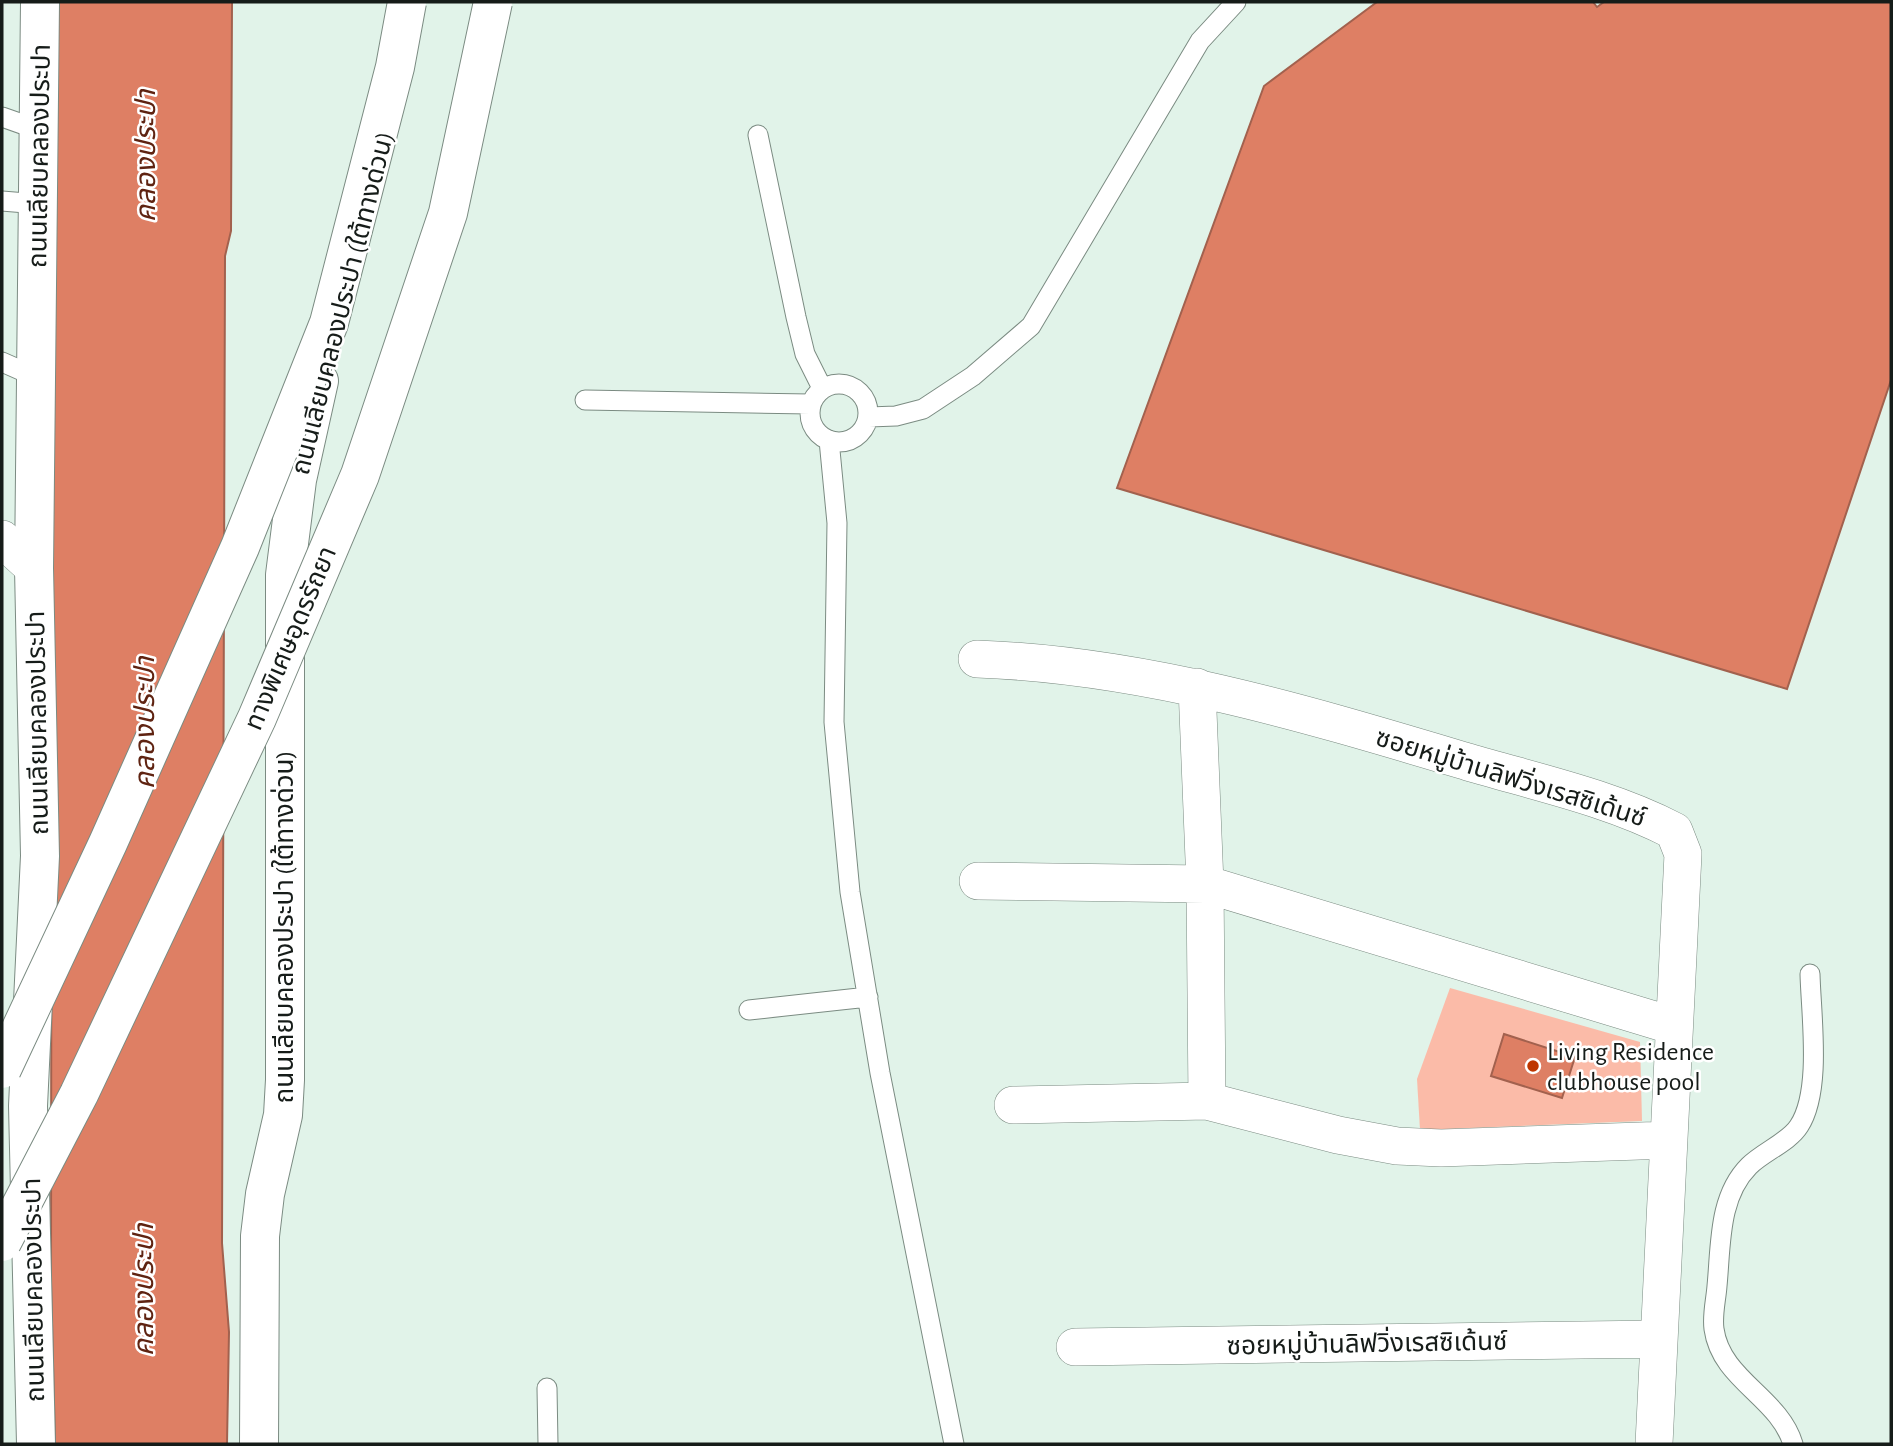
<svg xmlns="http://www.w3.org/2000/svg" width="1893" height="1446" viewBox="0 0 1893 1446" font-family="'Alegreya Sans','Noto Sans Thai',sans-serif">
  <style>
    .green { fill: #fbbba8 }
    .water { fill: #de7f64; stroke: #a2614e; stroke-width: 2 }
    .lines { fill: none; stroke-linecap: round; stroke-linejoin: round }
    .service-casing { stroke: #7b8b82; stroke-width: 21 }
    .minor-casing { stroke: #7b8b82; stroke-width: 38 }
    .tertiary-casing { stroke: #7b8b82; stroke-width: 40 }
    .service { stroke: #fff; stroke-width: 19 }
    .minor { stroke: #fff; stroke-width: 37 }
    .tertiary { stroke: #fff; stroke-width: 38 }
    .motorway-bridge-casing { stroke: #7b8b82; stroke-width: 40; stroke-linecap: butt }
    .motorway-bridge { stroke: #fff; stroke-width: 38 }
    .poi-dot { fill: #be3600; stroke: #fff; stroke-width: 2.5 }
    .labels { text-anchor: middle; stroke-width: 5; stroke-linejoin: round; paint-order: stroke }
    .street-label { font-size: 26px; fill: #161c19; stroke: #fff }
    .poi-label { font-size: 26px; fill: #161c19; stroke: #fff; text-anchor: start }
    .water-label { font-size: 28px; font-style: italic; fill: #5f2311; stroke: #fff }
  </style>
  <rect width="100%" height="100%" fill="#e1f3e9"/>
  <path class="green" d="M1450,988l190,54 2,79 -222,9 -3,-51z"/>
  <path class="water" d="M56,2h176l-1,229 -6,25 -3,987 7,89 -2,112h-172l-4,-161 1,-981z
    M1377,2h216l4,5 7,-5h287v378l-104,309 -670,-201 147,-402z
    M1504,1034l71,23 -13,41 -71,-22z"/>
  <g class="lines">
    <g class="service-casing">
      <path id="service" d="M2,117l37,13
        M758,135l38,182 9,37 17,34
        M2,201l36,3
        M2,362l34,15
        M810 413a29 29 0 1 1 58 0a29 29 0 1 1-58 0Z
        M585,400l225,4
        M869,417l27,-1 27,-7 50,-33 58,-50 169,-285 36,-39
        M829,440l8,83 -3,199 16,170 30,181 74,371
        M749,1010l119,-13
        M547,1388l1,56
        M1793,1444c-14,-47 -72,-64 -79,-115 -2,-14 2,-29 3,-43 4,-40 1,-89 32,-120 14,-14 40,-24 50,-40 23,-35 12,-111 11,-152"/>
    </g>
    <g class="minor-casing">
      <path id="minor" d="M2,539l32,29
        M977,659c169,6 330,55 491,103 68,20 143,36 206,69l9,23 -29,590
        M1197,687l8,197 2,217
        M978,881l227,3 469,142
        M1013,1105l194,-4 131,34 59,11 44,2 228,-8
        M1075,1347l584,-8"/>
    </g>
    <g class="tertiary-casing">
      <path id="tertiary" d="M36,1444l-8,-338 12,-250 -6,-288 6,-566
        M259,1444l1,-208 5,-42 18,-79 2,-35v-505l12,-95 22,-99"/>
    </g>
    <use href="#service" class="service"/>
    <use href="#minor" class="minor"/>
    <use href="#tertiary" class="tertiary"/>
    <g class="motorway-bridge-casing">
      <path id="motorway-bridge" d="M2,1069l106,-226 132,-296 89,-224 66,-256 12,-65
        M2,1242l77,-148 178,-376 103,-243 88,-262 45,-211"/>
    </g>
    <use href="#motorway-bridge" class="motorway-bridge"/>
  </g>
  <circle class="poi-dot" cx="1533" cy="1066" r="7"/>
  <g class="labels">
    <g class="street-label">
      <text transform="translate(39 156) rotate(-89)" y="9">ถนนเลียบคลองประปา</text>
      <text transform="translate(342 303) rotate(-76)" y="9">ถนนเลียบคลองประปา (ใต้ทางด่วน)</text>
      <text transform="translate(290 638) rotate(-67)" y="9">ทางพิเศษอุดรรัถยา</text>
      <text transform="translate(37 723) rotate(-91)" y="9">ถนนเลียบคลองประปา</text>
      <text transform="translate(1511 777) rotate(17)" y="9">ซอยหมู่บ้านลิฟวิ่งเรสซิเด้นซ์</text>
      <text transform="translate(284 927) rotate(-90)" y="9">ถนนเลียบคลองประปา (ใต้ทางด่วน)</text>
      <text transform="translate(33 1290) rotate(-91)" y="9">ถนนเลียบคลองประปา</text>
      <text transform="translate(1367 1343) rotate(-1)" y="9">ซอยหมู่บ้านลิฟวิ่งเรสซิเด้นซ์</text>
    </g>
    <g class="poi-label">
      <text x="1547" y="1060">Living Residence<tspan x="1547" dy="30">clubhouse pool</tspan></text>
    </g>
    <g class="water-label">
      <text transform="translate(145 156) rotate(-90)" y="10">คลองประปา</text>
      <text transform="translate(144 723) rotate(-90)" y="10">คลองประปา</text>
      <text transform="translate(143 1290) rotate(-90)" y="10">คลองประปา</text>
    </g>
  </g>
  <rect width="1893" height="1446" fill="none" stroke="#161c19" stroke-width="7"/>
</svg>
